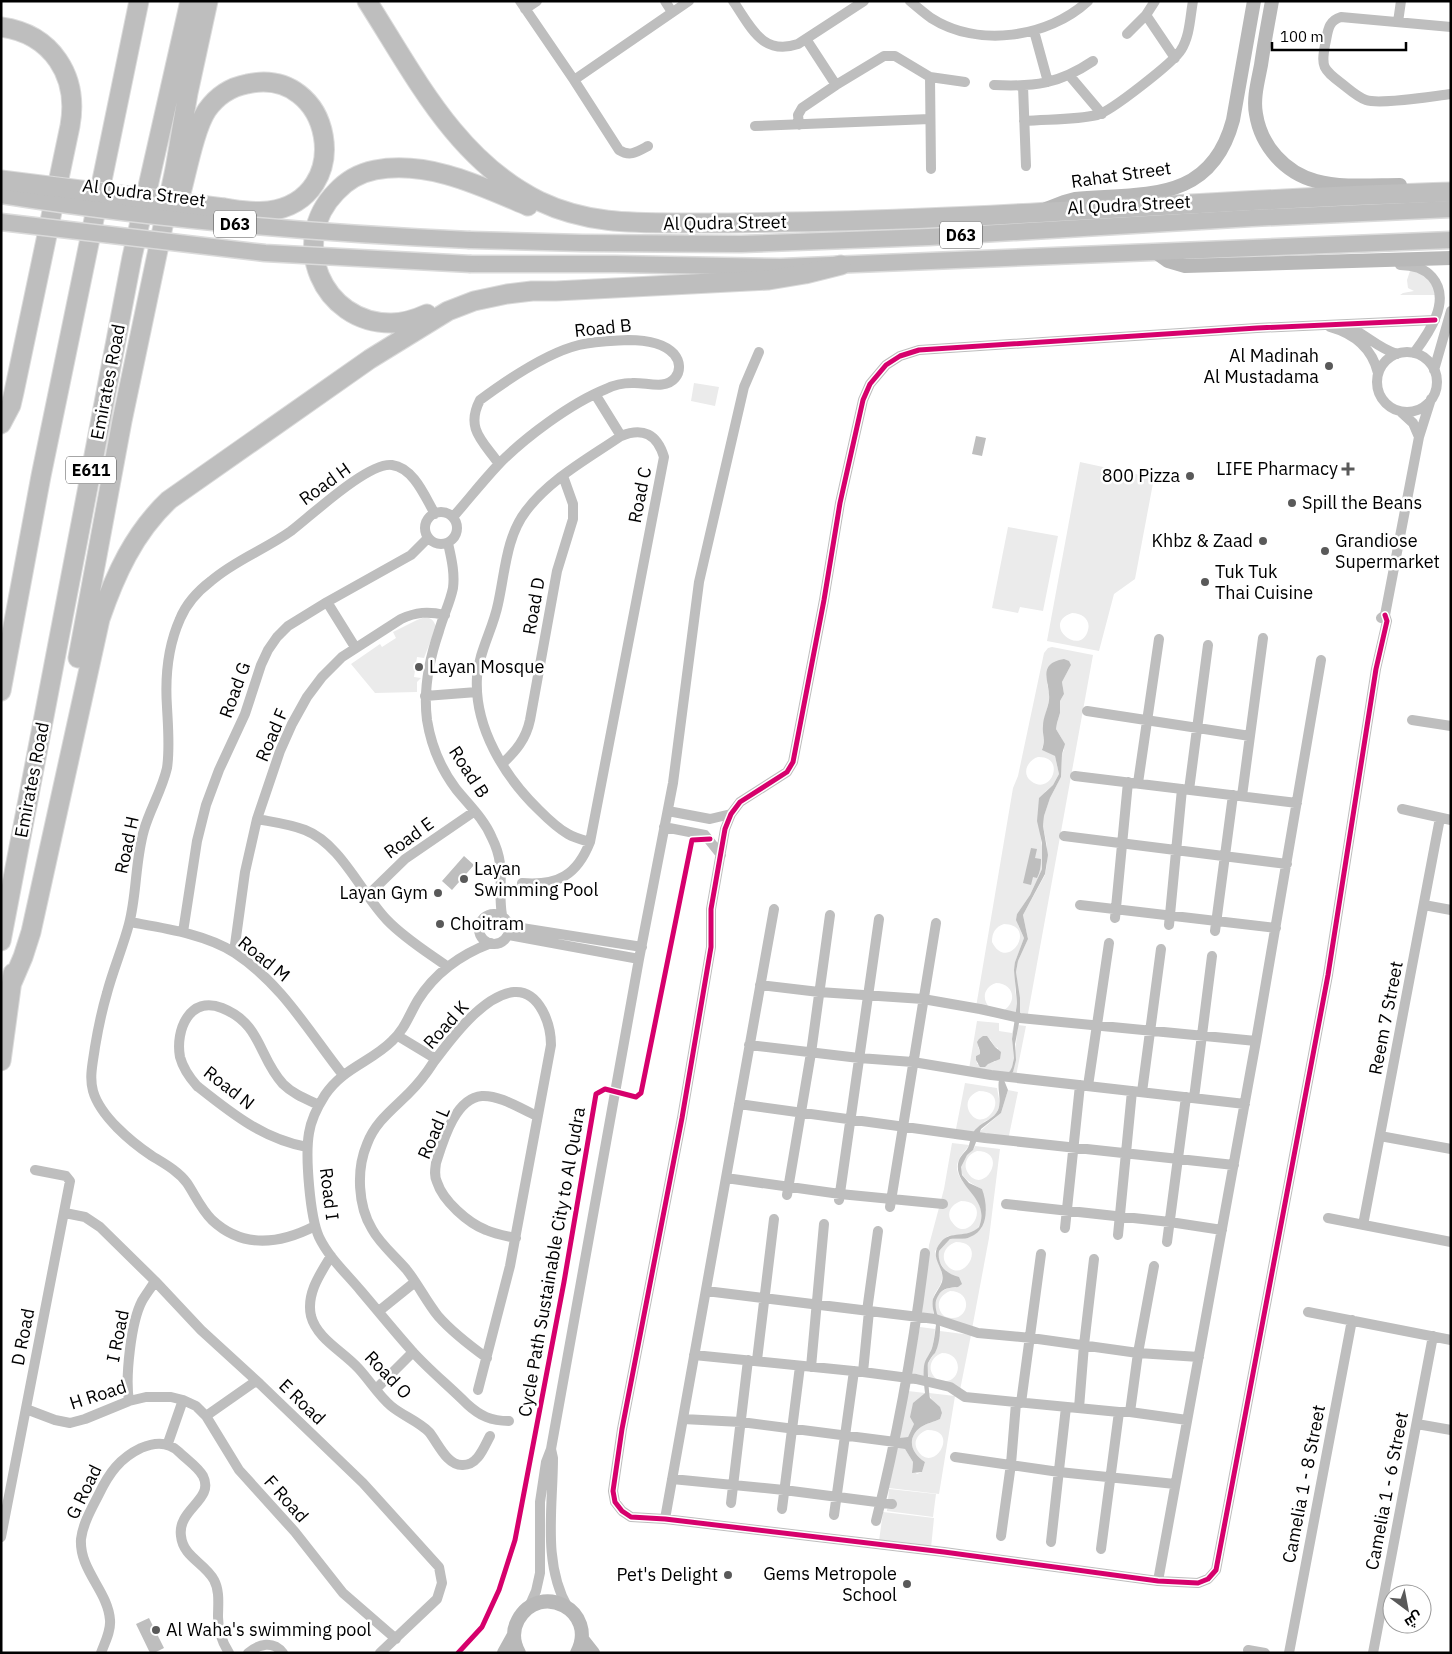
<svg xmlns="http://www.w3.org/2000/svg" width="1452" height="1654" viewBox="0 0 1452 1654" font-family="'IBM Plex Sans',Cairo,sans-serif">
  <style>
    .green { fill: #ebebeb; fill-rule: evenodd }
    .water { fill: #bebebe }
    .lines { fill: none; stroke-linecap: round; stroke-linejoin: round }
    .primary-casing { stroke: #dbdbdb; stroke-width: 19 }
    .highway-casing { stroke: #dbdbdb; stroke-width: 21 }
    .street { stroke: #bebebe; stroke-width: 10 }
    .secondary { stroke: #b8b8b8; stroke-width: 14 }
    .primary { stroke: #bebebe; stroke-width: 16 }
    .highway { stroke: #bebebe; stroke-width: 19 }
    .primary-bridge-casing { stroke: #dbdbdb; stroke-width: 19; stroke-linecap: butt }
    .highway-bridge-casing { stroke: #dbdbdb; stroke-width: 21; stroke-linecap: butt }
    .primary-bridge { stroke: #bebebe; stroke-width: 16 }
    .highway-bridge { stroke: #bebebe; stroke-width: 19 }
    .cycleway-casing { stroke: #fff; stroke-width: 8 }
    .cycleway { stroke: #d6006c; stroke-width: 5 }
    .poi-dot { fill: #595959; stroke: #fff; stroke-width: 2 }
    .labels { text-anchor: middle; stroke-width: 5; stroke-linejoin: round; paint-order: stroke }
    .shield { fill: #fff; stroke: #4c4c4c; stroke-width: 1 }
    .shield-label { font-size: 16px; font-weight: bold; fill: #000 }
    .street-label { font-size: 18px; fill: #000; stroke: #fff }
    .poi-label { font-size: 18px; fill: #000; stroke: #fff; text-anchor: end }
  </style>
  <rect width="100%" height="100%" fill="#fff"/>
  <path class="green" d="M1419,270l24,25h-43l3,-2 11,-2 -6,-3 -1,-8 3,-9z
    M694,383l25,4 -4,19 -24,-5z
    M1080,462l74,16 -19,101 -21,15 -15,57 -52,-10zM1072,613c10,0 19,7 16,17 -7,28 -48,-6 -16,-17z
    M1008,527l50,9 -15,75 -23,-4 -2,6 -26,-5z
    M425,617c6,1 9,3 11,10l-12,31 -7,-1 -3,20 7,1 -4,4v10l-42,1 -24,-29 29,-20 2,3 14,-9 -3,-6 24,-12z
    M1052,647l41,8 -66,364 -7,-1 -1,-20 -3,-26 2,-11 10,-22 -5,-24 22,-40 2,-11v-18l-4,-20 1,-10 6,-18 11,-21 1,-23 2,-4 -2,-11 -6,-10 1,-6 3,-10v-12l4,-7 -2,-12 9,-17 -24,19c5,14 0,23 -3,37 -3,10 2,16 -2,28l13,7 4,18 -6,11 -8,7 -5,41 3,20 -1,16 -12,26 -13,19 1,11 6,13 -9,24v27l2,14 -2,14 -40,-4 38,-225 5,-12 26,-123 4,-5zM1038,757c29,-1 13,40 -7,24 -10,-8 -3,-21 7,-24zM1004,924c35,1 4,50 -12,18 0,-9 3,-15 12,-18zM996,983c17,0 22,18 8,27l-14,-2c-9,-9 -6,-21 6,-25z
    M977,1021l22,2v8l13,2 2,-9 -2,15 2,19 -2,9 -2,4 -11,9 -31,-5zM990,1039l5,8 3,1 -3,14 -18,2 -1,-8 4,-2v-3l-2,-4z
    M1018,1025l8,1 -11,55 -11,-1 9,-8z
    M965,1083l32,5 3,16 -3,8 -4,6 -8,3 -15,19 -16,-1zM979,1091c34,0 7,45 -9,22 -6,-10 0,-19 9,-22z
    M1008,1090l10,2 -11,53 -28,-13 22,-19z
    M952,1143l17,2c-4,7 -10,11 -12,20 -2,19 30,33 24,56 -4,16 -21,14 -33,15l-13,15c1,10 8,18 7,27 0,7 -6,12 -8,18 -3,10 0,19 2,28l-16,-3 9,-76 15,-56zM961,1201c33,0 7,45 -9,21 -7,-9 0,-18 9,-21z
    M975,1146l25,3 -11,89 -17,91 -32,-4c-1,-6 -4,-11 -5,-17 -2,-12 9,-22 21,-20l-17,-27v-10l11,-12h13l18,-10 5,-17 -4,-23c-14,-6 -31,-18 -16,-34 4,-3 7,-4 9,-9zM977,1151c33,0 7,46 -9,22 -6,-9 0,-19 9,-22zM956,1242c33,0 7,45 -10,22 -6,-10 1,-19 10,-22zM950,1291c26,0 18,36 -6,25 -9,-9 -6,-20 6,-25z
    M920,1327l15,2c-1,7 -1,15 -4,21 -5,11 -8,13 -6,27l-16,4z
    M940,1331l31,4 -11,55 -30,-5 -3,-16 1,-6 8,-12zM942,1353c23,0 19,31 1,28 -4,-1 -8,-2 -10,-6 -6,-9 0,-19 9,-22z
    M908,1391l17,2 -7,6 -5,21 1,4 -6,13 -10,1z
    M929,1393l26,3 -16,98 -50,-6 7,-40 9,1 8,13 -1,8 5,4 5,-2 3,-10c-14,-9 -19,-24 -4,-35 6,-4 13,-5 19,-8l2,-6c-4,-8 -12,-13 -13,-20zM927,1430c34,-1 7,45 -9,21 -6,-9 0,-18 9,-21z
    M889,1489l47,5 -3,23 -46,-6z
    M883,1512l51,6 -3,30 -52,-7z"/>
  <path class="water" d="M976,436l10,2 -4,18 -10,-2z
    M1064,659l5,2 2,4 -9,17 2,12 -4,7v12l-3,10 -1,6 9,15 -3,10 -1,23 -11,21 -6,18 -1,10 5,29 -3,19 -22,41 5,24 -10,22 -2,11 4,26v20l-5,26 1,16 -3,12 -9,8 4,10 -7,23 -20,16 -8,21 -6,5 -6,12 1,8 7,8 13,6c6,16 7,41 -12,48 -6,3 -13,1 -20,2l-11,12c-2,14 7,23 20,26l3,7 -4,3c-8,1 -15,0 -20,9 -7,11 3,22 2,34 0,7 -2,18 -5,23 -3,3 -5,6 -7,10 -1,3 1,31 2,35l10,9 2,6 -2,6c-6,3 -13,4 -19,8 -15,11 -10,26 4,35l-3,10 -10,1 1,-11 -8,-13 -8,-1 1,-10 10,-1 6,-13 -4,-7 3,-14 12,-10c-1,-8 -2,-19 -1,-27 1,-7 6,-12 8,-18 2,-6 3,-16 4,-23 0,-9 -5,-16 -3,-26 2,-6 7,-11 9,-17 4,-15 -15,-24 -1,-40 9,-12 26,-3 38,-15 12,-29 -24,-39 -21,-63 1,-9 9,-12 11,-19 2,-7 3,-13 8,-17 7,-7 17,-9 21,-18 4,-9 -1,-21 1,-30l11,-9 2,-4 2,-9 -2,-19 5,-36 -3,-33 1,-8 9,-24 -8,-18 1,-6 13,-19 12,-26v-26l-5,-22 2,-23 14,-13 6,-11 -4,-18 -13,-6c4,-12 0,-14 1,-24 0,-9 5,-17 6,-26 2,-17 -14,-36 15,-41z
    M1031,848l6,1 -2,9 6,1c0,7 -1,13 -4,19l-4,-1 -2,8 -8,-2z
    M464,856l10,9 -22,25 -10,-9z
    M983,1036h4l8,11 6,5 -1,7 -12,5 -3,3h-5l-4,-7v-4l4,-2v-3l-3,-9 2,-3z
    M149,1618l15,30 -10,5h-4l-14,-29z"/>
  <g class="lines">
    <g class="primary-casing">
      <path id="primary" d="M470,240l112,3 159,1 188,-7 323,-19 199,-9
        M471,264h144l166,3 670,-27"/>
    </g>
    <g class="highway-casing">
      <path id="highway" d="M367,1c48,75 89,159 172,200 48,23 94,22 146,22 33,0 67,0 101,-1 222,-3 443,-24 665,-30
        M1,27c51,7 78,49 69,99l-56,266 -3,13 -10,19
        M181,193c6,-22 14,-65 26,-83 10,-14 24,-23 40,-26 86,-19 110,115 22,127 -15,2 -30,-1 -45,-3
        M427,314c-11,5 -23,9 -36,9 -69,0 -103,-82 -55,-131 10,-11 24,-19 39,-22 53,-10 106,16 153,36
        M78,658l44,-237 53,-252 13,-76 20,-92
        M1,691l40,-215 98,-475
        M1,941l131,-684 58,-256
        M11,985l12,-28 8,-25 69,-313c15,-44 34,-86 69,-119l201,-141 78,-48 26,-10 33,-7 25,-3h24l213,-11 36,-6 36,-9
        M1,1061l12,-88"/>
    </g>
    <path class="street" d="M520,1l54,79 45,70c11,7 18,2 29,-4
      M665,1l7,11
      M733,1c18,26 29,55 65,43l66,-43
      M910,1c7,6 14,12 21,17 47,30 117,20 157,-17
      M525,9l12,-8
      M1146,15l29,43
      M1398,22l3,-21
      M1451,27l-110,-10c-14,4 -13,16 -16,28 -4,22 -2,24 16,38 8,6 16,14 25,17 14,5 67,-4 85,-6
      M1034,31l14,51
      M1127,34l19,-19 9,-14
      M806,39l30,46
      M1069,75l33,39
      M930,77l1,92
      M574,80l115,-79
      M994,85c40,2 65,-1 99,-24
      M1023,86l3,80
      M1024,121c23,-2 51,-1 73,-6 13,-3 77,-53 84,-65 9,-14 9,-33 12,-49
      M799,125l-1,-10 4,-7 34,-23 48,-29h11l35,21 35,5
      M755,126l175,-7
      M1400,265c12,0 24,3 32,12 20,23 -3,56 -18,76
      M1346,326c19,7 31,22 51,28
      M1330,327c25,7 42,21 48,46
      M1377 382a30 30 0 1 1 60 0a30 30 0 1 1-60 0Z
      M1434,370l17,-59
      M595,394l26,42
      M1401,412l12,11 6,14
      M425 528a16 16 0 1 1 32 0a16 16 0 1 1-32 0Z
      M453,517c15,-17 29,-35 45,-52 26,-27 73,-62 108,-76 8,-4 17,-6 26,-6 14,-1 33,7 43,-5 6,-7 5,-17 -1,-24 -11,-12 -30,-14 -46,-14 -17,1 -33,1 -49,5 -33,8 -72,35 -99,55 -15,29 3,41 19,64
      M448,543c3,14 7,29 5,45 -3,15 -10,28 -14,43 -10,29 -16,58 -12,89 4,25 14,49 29,69 13,16 28,30 36,49 15,30 5,48 10,77
      M327,602l28,45
      M1385,615l2,6 -11,48 -48,306 -112,595 -8,9 -10,4 -40,-2 -214,-29 -279,-33 -34,-2 -9,-6 -7,-9 -2,-11 9,-62 60,-311 29,-171v-38l14,-80 6,-15 9,-12 47,-30 6,-10 31,-162 16,-97 23,-103 7,-16 16,-19 14,-9 19,-6 338,-22 178,-8
      M1381,618l4,-3 34,-178 12,-38
      M425,696l52,-4
      M1087,711l163,25
      M1412,720l39,6
      M502,764c14,-13 24,-25 28,-44l27,-149 16,-52v-15l-10,-28
      M1075,776l222,27
      M1138,783l21,-144
      M1189,790l19,-145
      M1242,796l21,-158
      M1402,809l49,11
      M668,811l42,8 21,-5
      M257,819c16,3 33,5 48,11 36,14 56,63 82,90 17,18 40,32 61,47
      M664,827l41,8 16,20
      M1064,836l223,28
      M522,883c36,3 55,-8 68,-41l74,-385c-7,-23 -21,-30 -43,-21 -32,22 -71,43 -95,75 -20,26 -21,62 -28,93 -5,25 -19,47 -21,73 -3,50 27,99 62,133 9,9 18,18 29,24 7,4 15,6 22,8
      M367,896l38,-37 70,-48
      M1080,905l196,23
      M1424,905l27,5
      M479 929a15 15 0 1 1 30 0a15 15 0 1 1-30 0Z
      M1115,918l13,-136
      M130,922c33,6 76,12 105,31 47,31 74,79 108,122
      M1169,925l13,-136
      M509,926l133,21
      M1215,931l18,-136
      M183,932l14,-91 9,-36 13,-35 26,-56 16,-49 7,-15 9,-13 11,-11 39,-24 84,-47 17,-17
      M508,935l131,24
      M491,943c-29,11 -56,30 -73,57 -9,15 -13,29 -26,41 -21,21 -49,27 -67,54 -7,11 -14,25 -16,38 -4,23 1,84 10,104 10,21 28,37 42,54 17,20 34,41 51,60 17,19 37,35 55,53 13,12 24,17 42,17
      M234,952l11,-80 12,-53 23,-68 12,-27 15,-27 15,-20 20,-20 59,-38c15,-7 27,-8 44,-4
      M760,985l59,7 104,7 57,10 40,9 236,23
      M398,1036l38,23
      M749,1045l110,13 54,4 78,13 254,29
      M1088,1086l21,-143
      M1142,1092l19,-143
      M1194,1098l18,-142
      M739,1104l246,34 249,27
      M1380,1136l71,13
      M307,1147c-44,-8 -76,-34 -110,-61 -8,-9 -14,-18 -17,-29 -5,-27 10,-62 42,-49 40,16 36,49 61,76 10,10 23,15 36,21
      M726,1178l114,16 103,10
      M787,1195l24,-142 19,-138
      M839,1200l40,-281
      M1006,1204l164,18 52,8
      M890,1207l46,-284
      M65,1213l20,4 15,10 55,54 46,49 59,54 103,99 76,84 3,16 -5,16 -57,54
      M1328,1218l123,24
      M1363,1225l77,-407
      M315,1226c-35,18 -72,23 -103,-6 -11,-11 -17,-25 -25,-37 -9,-12 -22,-19 -35,-27 -21,-14 -52,-40 -59,-65 -4,-14 0,-29 2,-44 3,-18 7,-37 12,-54 6,-23 16,-46 22,-69 8,-30 6,-63 15,-94 6,-21 18,-40 23,-62 3,-20 1,-41 0,-61 -2,-29 1,-61 13,-88 6,-15 18,-28 31,-38 24,-21 55,-32 80,-50 21,-16 77,-69 101,-66 22,3 33,32 43,49
      M1065,1228l15,-143
      M1118,1235l14,-144
      M516,1238c-10,-2 -21,-4 -30,-8 -18,-7 -43,-29 -49,-48 -3,-6 -2,-12 -1,-19 7,-22 19,-65 46,-67 18,-1 39,13 55,20
      M1167,1242l19,-145
      M331,1256c-11,18 -25,38 -20,60 6,23 33,36 48,53 11,12 20,27 32,37 12,10 27,15 38,26 9,11 18,34 34,33 15,0 21,-18 27,-29
      M706,1291l229,28 43,14 53,5 107,15 61,4
      M379,1311l36,-29
      M867,1311l11,-80
      M1308,1312l143,28
      M694,1355l169,17 53,7 34,8 15,10 154,15h11l57,8
      M757,1360l17,-141
      M811,1367l13,-143
      M863,1372l6,-61
      M376,1389l37,-37
      M478,1390l32,-124 41,-221c0,-20 -11,-55 -37,-53 -31,3 -64,48 -81,71 -7,11 -15,21 -24,30 -16,16 -34,29 -42,51 -11,26 -9,62 5,85 8,15 23,27 34,40 12,15 20,32 32,47 14,16 31,29 49,42
      M129,1401c-4,-24 2,-79 13,-100 4,-7 9,-13 13,-20
      M1021,1403l20,-149
      M1079,1408l5,-63 10,-86
      M26,1409l29,11 15,3 15,-4 44,-18 17,-4h25l12,3 13,6 10,10 33,54 56,62 48,61 53,46
      M1130,1412l8,-59 16,-87
      M206,1416l50,-35
      M683,1419l58,3 162,21
      M1417,1424l34,6
      M168,1443l15,-43
      M551,1449l2,9c0,49 -11,105 15,150
      M955,1457l104,15 116,12
      M672,1479l112,11 108,14
      M731,1503l17,-143
      M782,1509l18,-143
      M834,1515l20,-144
      M665,1519l109,-610
      M876,1521c22,-88 38,-177 49,-268
      M1001,1536l10,-72 5,-61
      M1,1537l69,-356 -4,-5 -31,-6
      M1051,1542l15,-135
      M1101,1549l18,-137
      M1158,1581l98,-540 65,-381
      M529,1607l7,-16 4,-18v-71l6,-40 5,-13 88,-490 34,-176 26,-201 45,-195 15,-35
      M1248,1650l17,3
      M101,1653c4,-11 10,-22 9,-33 -2,-29 -31,-50 -29,-81 2,-16 11,-31 18,-45 10,-21 21,-36 42,-46 14,-6 27,-7 38,4 7,7 19,15 24,24 12,24 -26,33 -22,60 2,21 24,27 33,44 6,11 4,25 4,37 0,13 4,25 11,36
      M248,1653c11,-9 25,-13 35,0
      M1289,1653l63,-333
      M1373,1653l60,-317"/>
    <path class="secondary" d="M1272,1c-4,22 -8,43 -11,64 -3,16 -8,33 -5,49 5,32 29,59 60,67 25,7 58,4 84,4
      M1046,209l18,-7 11,-3c71,-6 136,4 158,-79l21,-119
      M1154,251l14,10 17,5 266,-8
      M582,1639l11,14
      M504,1653l10,-18
      M519,1653c-6,-11 -7,-22 -1,-33 22,-40 81,-9 59,33"/>
    <use href="#primary" class="primary"/>
    <use href="#highway" class="highway"/>
    <g class="primary-bridge-casing">
      <path id="primary-bridge" d="M1,195c156,25 312,38 469,45
        M1,222l264,31 206,11"/>
    </g>
    <g class="highway-bridge-casing">
      <path id="highway-bridge" d="M1,180l223,28"/>
    </g>
    <use href="#primary-bridge" class="primary-bridge"/>
    <use href="#highway-bridge" class="highway-bridge"/>
    <g class="cycleway-casing">
      <path id="cycleway" d="M1385,615l2,6 -11,48 -48,306 -112,595 -8,9 -10,4 -40,-2 -214,-29 -279,-33 -34,-2 -9,-6 -7,-9 -2,-11 9,-62 60,-311 29,-171v-38l14,-80 6,-15 9,-12 47,-30 6,-10 31,-162 16,-97 23,-103 7,-16 16,-19 14,-9 19,-6 338,-22 178,-8
        M458,1653l24,-26 17,-37 16,-50 49,-258 32,-188 9,-5 31,8 5,-4 51,-253 18,-1"/>
    </g>
    <use href="#cycleway" class="cycleway"/>
  </g>
  <g class="poi-dot">
    <circle cx="1329" cy="366" r="5"/>
    <path d="M1345.5 461.5h5v5h5v5h-5v5h-5v-5h-5v-5h5z"/>
    <circle cx="1190" cy="476" r="5"/>
    <circle cx="1292" cy="503" r="5"/>
    <circle cx="1263" cy="541" r="5"/>
    <circle cx="1325" cy="551" r="5"/>
    <circle cx="1205" cy="582" r="5"/>
    <circle cx="419" cy="667" r="5"/>
    <circle cx="464" cy="879" r="5"/>
    <circle cx="438" cy="893" r="5"/>
    <circle cx="440" cy="924" r="5"/>
    <circle cx="728" cy="1575" r="5"/>
    <circle cx="907" cy="1584" r="5"/>
    <circle cx="156" cy="1630" r="5"/>
  </g>
  <g class="labels">
    <g class="shield">
      <rect x="214" y="210.5" width="42" height="27" rx="4"/>
      <rect x="940" y="221.5" width="42" height="27" rx="4"/>
      <rect x="66" y="456.5" width="50" height="27" rx="4"/>
    </g>
    <g class="shield-label">
      <text x="235" y="230">D63</text>
      <text x="961" y="241">D63</text>
      <text x="91" y="476">E611</text>
    </g>
    <g class="street-label">
      <text transform="translate(1121 175) rotate(-8)" y="6">Rahat Street</text>
      <text transform="translate(144 193) rotate(7)" y="6">Al Qudra Street</text>
      <text transform="translate(1129 205) rotate(-3)" y="6">Al Qudra Street</text>
      <text transform="translate(725 223) rotate(-1)" y="6">Al Qudra Street</text>
      <text transform="translate(603 328) rotate(-6)" y="6">Road B</text>
      <text transform="translate(108 382) rotate(-79)" y="6">Emirates Road</text>
      <text transform="translate(325 484) rotate(-36)" y="6">Road H</text>
      <text transform="translate(640 495) rotate(-79)" y="6">Road C</text>
      <text transform="translate(534 606) rotate(-80)" y="6">Road D</text>
      <text transform="translate(235 690) rotate(-70)" y="6">Road G</text>
      <text transform="translate(272 735) rotate(-67)" y="6">Road F</text>
      <text transform="translate(469 772) rotate(57)" y="6">Road B</text>
      <text transform="translate(32 780) rotate(-79)" y="6">Emirates Road</text>
      <text transform="translate(409 838) rotate(-36)" y="6">Road E</text>
      <text transform="translate(127 845) rotate(-78)" y="6">Road H</text>
      <text transform="translate(264 959) rotate(39)" y="6">Road M</text>
      <text transform="translate(1386 1018) rotate(-79)" y="6">Reem 7 Street</text>
      <text transform="translate(446 1025) rotate(-48)" y="6">Road K</text>
      <text transform="translate(229 1088) rotate(38)" y="6">Road N</text>
      <text transform="translate(434 1133) rotate(-67)" y="6">Road L</text>
      <text transform="translate(329 1194) rotate(83)" y="6">Road I</text>
      <text transform="translate(552 1262) rotate(-80)" y="6">Cycle Path Sustainable City to Al Qudra</text>
      <text transform="translate(118 1336) rotate(-79)" y="6">I Road</text>
      <text transform="translate(23 1337) rotate(-79)" y="6">D Road</text>
      <text transform="translate(388 1375) rotate(46)" y="6">Road O</text>
      <text transform="translate(98 1395) rotate(-18)" y="6">H Road</text>
      <text transform="translate(302 1402) rotate(44)" y="6">E Road</text>
      <text transform="translate(1304 1484) rotate(-79)" y="6">Camelia 1 - 8 Street</text>
      <text transform="translate(1387 1491) rotate(-79)" y="6">Camelia 1 - 6 Street</text>
      <text transform="translate(84 1492) rotate(-64)" y="6">G Road</text>
      <text transform="translate(286 1499) rotate(48)" y="6">F Road</text>
    </g>
    <g class="poi-label">
      <text x="1319" y="362">Al Madinah<tspan x="1319" dy="21">Al Mustadama</tspan></text>
      <text x="1338" y="475">LIFE Pharmacy</text>
      <text x="1180" y="482">800 Pizza</text>
      <text x="1302" y="509" text-anchor="start">Spill the Beans</text>
      <text x="1253" y="547">Khbz &amp; Zaad</text>
      <text x="1335" y="547" text-anchor="start">Grandiose<tspan x="1335" dy="21">Supermarket</tspan></text>
      <text x="1215" y="578" text-anchor="start">Tuk Tuk<tspan x="1215" dy="21">Thai Cuisine</tspan></text>
      <text x="429" y="673" text-anchor="start">Layan Mosque</text>
      <text x="474" y="875" text-anchor="start">Layan<tspan x="474" dy="21">Swimming Pool</tspan></text>
      <text x="428" y="899">Layan Gym</text>
      <text x="450" y="930" text-anchor="start">Choitram</text>
      <text x="897" y="1580">Gems Metropole<tspan x="897" dy="21">School</tspan></text>
      <text x="718" y="1581">Pet's Delight</text>
      <text x="166" y="1636" text-anchor="start">Al Waha's swimming pool</text>
    </g>
  </g>
  <rect width="1452" height="1654" fill="none" stroke="#000000" stroke-width="5"/>
  <g transform="translate(1407 1609) rotate(148)"><circle r="24" fill="#ffffff" stroke="#999999"/>
  <path d="M0-4L9 19L0 12L-9 19Z" fill="#595959"/>
  <text y="-8" font-size="14" font-weight="bold" text-anchor="middle" fill="#000000">ش</text>
  </g>
  <path d="M1272 42v8h134v-8" fill="none" stroke="#000000" stroke-width="2.5"/>
  <text x="1280" y="42" font-size="15" fill="#000000" stroke="#ffffff" stroke-width="4" paint-order="stroke">100 m</text>
</svg>
